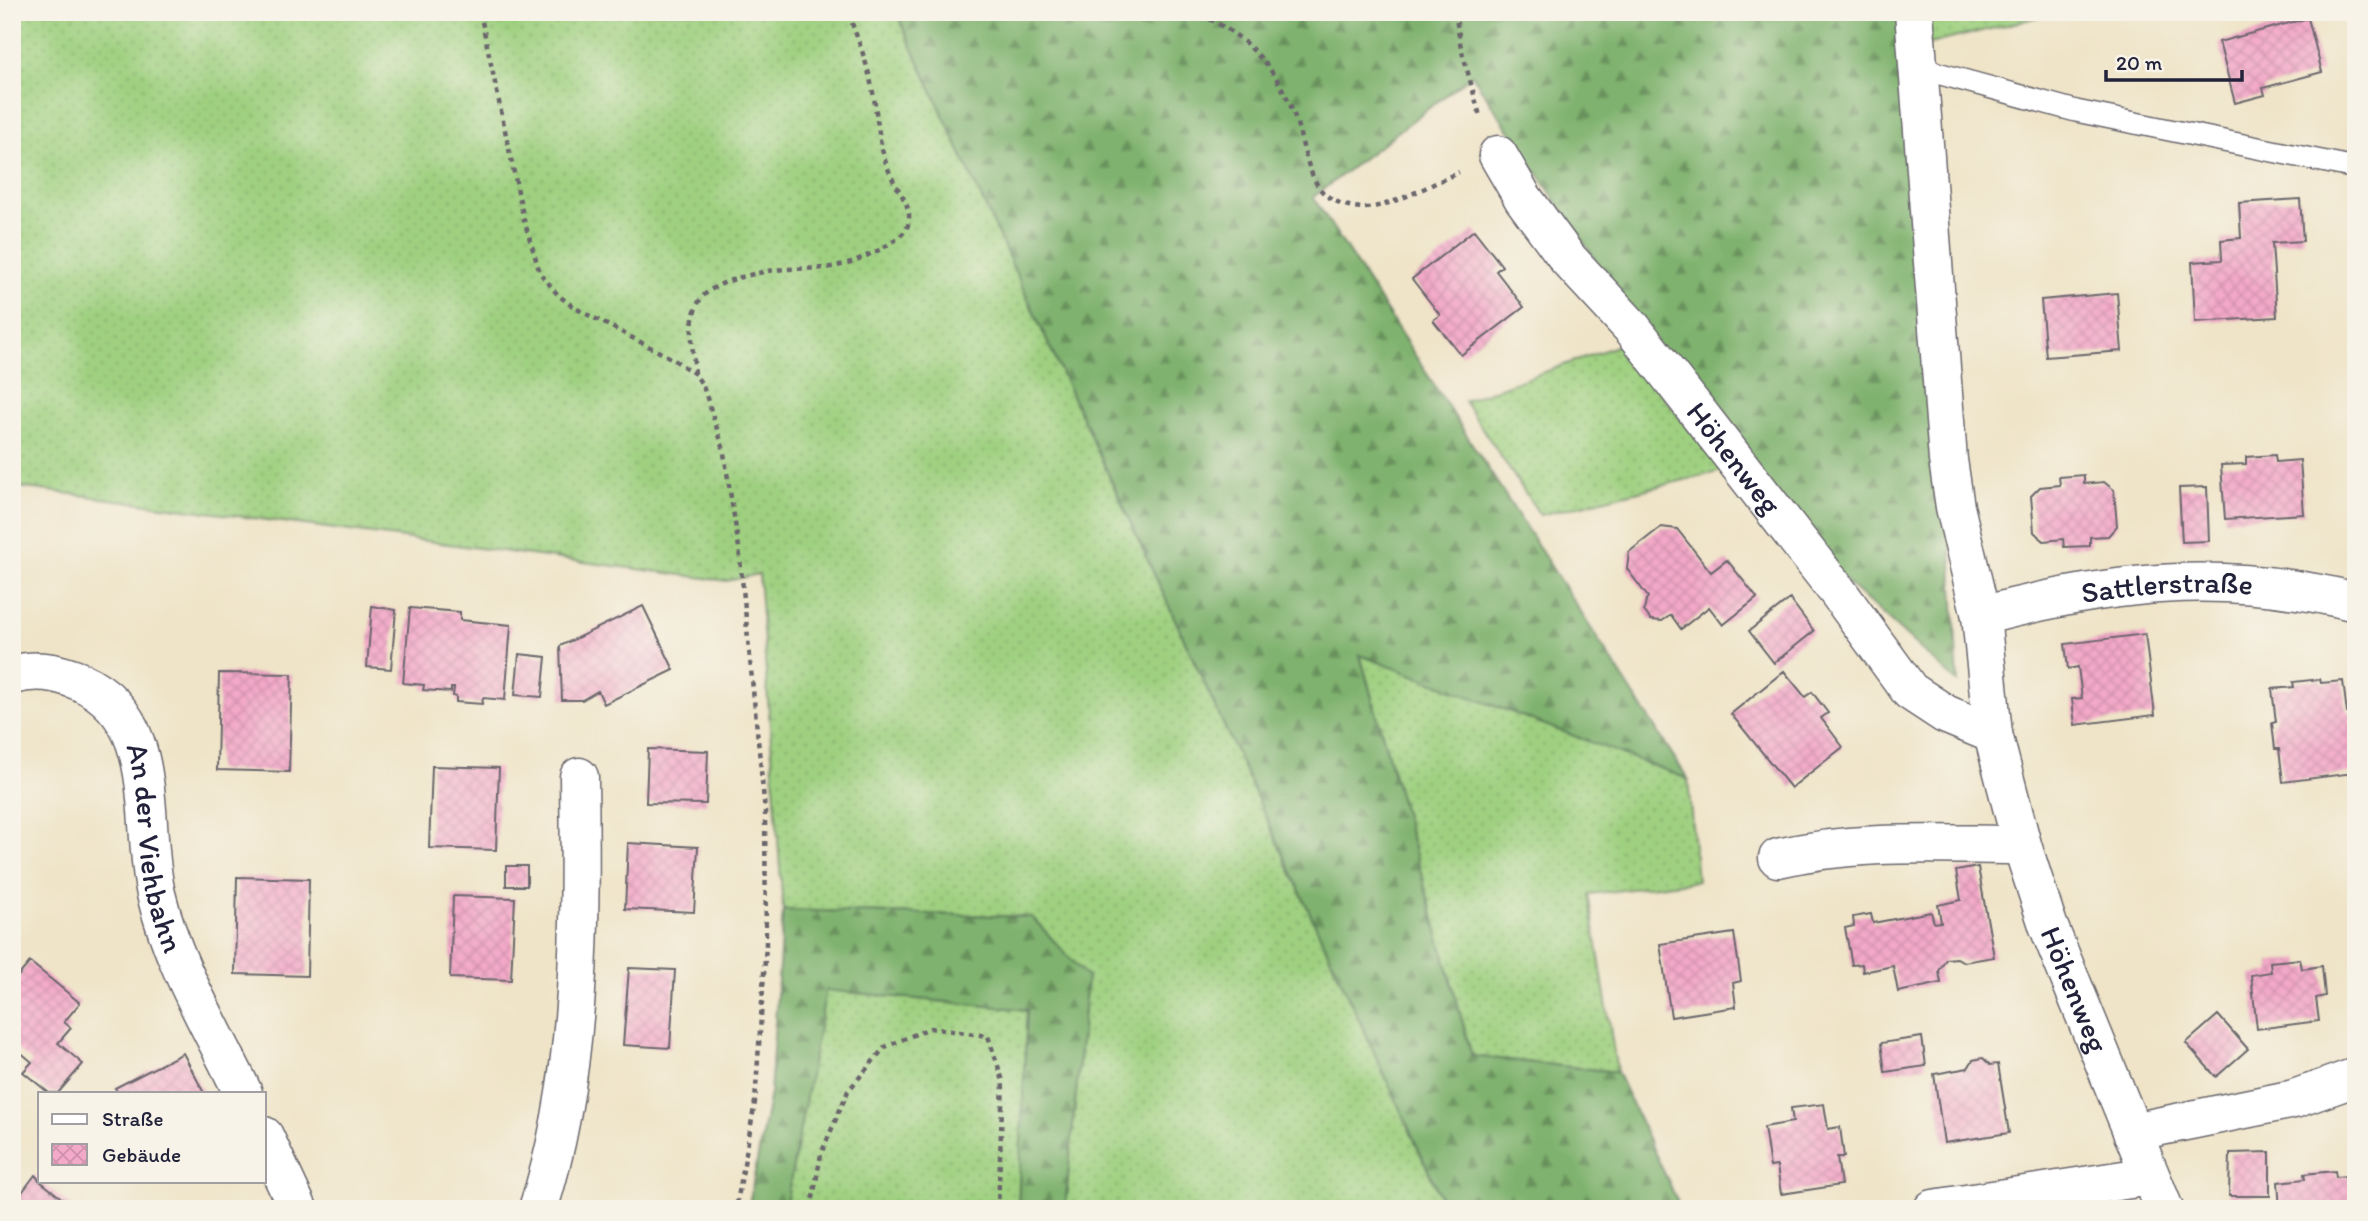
<svg xmlns="http://www.w3.org/2000/svg" width="2368" height="1221" viewBox="0 0 2368 1221" font-family="Itim,sans-serif">
  <style>
    .grass { fill: url(#grass-dots); stroke: #60795e; stroke-width: 2 }
    .forest { fill: url(#forest-firs); stroke: #506a54; stroke-width: 2 }
    .building { fill: url(#building-cross-hatch) }
    .lines { fill: none; stroke-linecap: round; stroke-linejoin: round }
    .service-casing { stroke: #6a666c; stroke-width: 24 }
    .minor-casing { stroke: #6a666c; stroke-width: 41 }
    .path { stroke: #6a666c; stroke-width: 4.5; stroke-dasharray: 5 5; stroke-linecap: butt }
    .service { stroke: #fff; stroke-width: 21 }
    .minor { stroke: #fff; stroke-width: 38 }
    .labels { text-anchor: middle; stroke-width: 6; stroke-linejoin: round; paint-order: stroke }
    .street-label { font-size: 30px; fill: #22223b; stroke: #f7f3e8 }
  </style>
  <defs>
    <pattern id="grass-dots" width="8" height="8" patternUnits="userSpaceOnUse" patternTransform="scale(1.75)"><rect width="8" height="8" fill="#9fd080"/><path d="M2 2h.1M6 6h.1" fill="none" stroke="#89b270" stroke-width="1.8" stroke-linecap="round"/></pattern>
    <pattern id="forest-firs" width="22" height="20" patternUnits="userSpaceOnUse" patternTransform="scale(1.75)"><rect width="22" height="20" fill="#7fb26e"/><path d="M5 1l3.5 6h-7zM16 11l3.5 6h-7z" fill="#68905c"/></pattern>
    <pattern id="building-cross-hatch" width="8" height="8" patternUnits="userSpaceOnUse" patternTransform="scale(1.75)"><rect width="8" height="8" fill="#f3a9c8"/><path d="M0 0l8 8M0 8l8-8" fill="none" stroke="#d091ad"/></pattern>
  </defs>
  <rect width="100%" height="100%" fill="#f7f3e8"/>
  <filter id="ink" filterUnits="userSpaceOnUse"><feTurbulence type="fractalNoise" baseFrequency=".0143" numOctaves="2"/><feDisplacementMap in="SourceGraphic" scale="14" xChannelSelector="R" yChannelSelector="G"/><feConvolveMatrix kernelMatrix="1 2 1 2 8 2 1 2 1" color-interpolation-filters="sRGB"/></filter>
  <filter id="wash" filterUnits="userSpaceOnUse"><feTurbulence type="fractalNoise" baseFrequency=".00686" numOctaves="4" result="noise"/><feDisplacementMap in="SourceGraphic" scale="28" xChannelSelector="R" yChannelSelector="G"/><feGaussianBlur stdDeviation="1.57" result="paint"/><feColorMatrix in="noise" values="0 0 0 0 0 0 0 0 0 0 0 0 0 0 0 0 0 1.4 0 .05"/><feComposite in="paint" operator="in"/></filter>
  <g filter="url(#wash)">
    <rect width="100%" height="100%" fill="#efe4c8"/>
    <path class="grass" d="M12,12h884l550,1197h-381l22,-232 -55,-60 -249,-7 -24,-336 -32,7 -715,-95z
      M1892,12h167l-133,33z
      M1622,344l100,127 -182,44 -76,-114z
      M1360,654l328,125 9,102 -108,13 28,178 -145,-16z
      M825,990l202,20 -9,199h-233z"/>
    <path class="forest" d="M896,12h996l34,33 32,638 -202,-183 -284,-425 -159,122 375,582 -328,-124 112,401 145,16 64,137h-235z
      M783,910l249,7 55,60 -22,232h-47l9,-199 -201,-20 -41,219h-37l22,-116z"/>
    <g id="blocks">
      <path class="building" d="M2308,18l14,54 -59,16 2,7 -30,8 -16,-61z
        M2300,199l3,42 -31,2 5,74 -82,5 -3,-60 30,-2 -1,-20 20,-2 -2,-35z
        M1474,230l28,36 -6,5 28,36 -63,48 -28,-35 7,-5 -28,-36z
        M2117,293l5,58 -76,6 -5,-57z
        M2275,455l1,7 24,-2 4,54 -79,5 -4,-54 25,-1v-7z
        M2084,475v9l20,-2 10,8 3,36 -9,10 -18,1v9l-26,1 -1,-8 -19,2 -10,-9 -3,-36 9,-9 20,-2 -1,-8z
        M2207,487l2,54 -27,1 -3,-54z
        M1661,527l16,2 34,43 16,-12 30,38 -34,27 -14,-18 -28,22 -10,-14 -9,6 -11,-1 -7,-9 2,-11 2,-3 -21,-28 2,-17z
        M1790,599l24,32 -40,32 -25,-32z
        M372,606l24,4 -5,59 -24,-2z
        M643,606l31,64 -70,34 -6,-13 -16,9h-20l-2,-54z
        M410,608l50,4v8l51,5 -6,75 -22,-2 -1,6 -26,-2v-5l-3,-1 1,-8h-3v4l-28,-2 1,-5 -21,-2z
        M2145,634l10,81 -80,10 -3,-26 10,-1 -4,-31 -10,2 -3,-25z
        M519,654l27,3 -4,40 -27,-2z
        M1784,671l21,26 7,-5 16,21 -7,5 22,29 -52,41 -60,-74z
        M219,673l73,1 -3,98 -72,-2z
        M2320,679l1,4 22,-2 4,32h4l3,27h-4l4,33 -71,9 -4,-33h-4l-3,-26 4,-1 -4,-33 22,-2 -1,-5z
        M648,749l60,2 -2,53 -60,-1z
        M432,766l67,2 -3,82 -67,-2z
        M628,843l70,4 -4,65 -69,-3z
        M506,866h21v20h-21z
        M1978,867l16,90 -30,5 -7,-4 -11,1 -7,12 2,12 -43,9 -5,-26 -30,6 -1,-8 -10,1 -7,-37 9,-2 -1,-9 18,-3 2,9 58,-11 3,11 7,-1 -3,-17 23,-5 -5,-29z
        M237,877l72,2 -2,97 -72,-2z
        M453,896l62,2 -4,82 -61,-2z
        M1734,933l7,48 -8,2 3,24 -65,10 -11,-73z
        M2300,959l2,10 20,-3 3,30 -9,2 3,23 -62,8 -6,-54 20,-3 -1,-10z
        M30,962l50,41 -16,19 7,6 -13,15 25,21 -25,29h-9l-26,-21 9,-10 -20,-17v-62z
        M629,968l46,2 -5,78 -47,-3z
        M2218,1015l30,34 -32,28 -30,-34z
        M1922,1037l4,29 -41,6 -4,-29z
        M183,1053l21,40h-86l-3,-5z
        M1983,1058l7,7 8,-1 11,69 -65,10 -10,-69 34,-6 5,-8z
        M1824,1104l4,25 12,-2 4,30h-7l4,28 -60,9 -4,-28 -7,1 -6,-40 29,-5 -2,-14z
        M2270,1152v44h-41l1,-43z
        M2335,1171l1,6 20,-2v34h-76l-2,-27 27,-3 -1,-5z
        M35,1175l5,6 35,28h-63v-17l2,-2 6,5z"/>
    </g>
  </g>
  <g filter="url(#ink)">
    <use href="#blocks" fill-opacity="0" stroke="#6a666c" stroke-width="2"/>
    <g class="lines">
      <g class="service-casing">
        <path id="service" d="M1919,68l157,43 280,57"/>
      </g>
      <g class="minor-casing">
        <g id="minor">
          <path id="s1" d="M1914,12l34,448 7,47 26,109 12,118 29,111 26,80 116,284"/>
          <path id="s2" d="M1498,155l25,43 45,61 65,70 205,263 72,99 35,23 48,20"/>
          <path id="s3" d="M1981,616c131,-35 242,-47 375,-14"/>
          <path id="s4" d="M12,675c25,-7 44,-3 67,6 85,37 60,140 77,213 17,71 56,134 87,199"/>
          <path d="M1778,858c80,-19 162,-13 244,-13"/>
          <path d="M2132,1132l162,-33 62,-22"/>
          <path d="M264,1136l34,73"/>
          <path d="M538,1209c44,-133 43,-293 41,-432"/>
          <path d="M1933,1209l217,-33"/>
        </g>
      </g>
      <path class="path" d="M480,12l44,208 16,53 18,22 17,13 96,50 24,16 8,12 20,61 16,101 26,263 1,134 -11,157 -19,107
        M1191,12c47,15 83,52 101,97 10,25 12,54 26,77 8,14 30,22 46,22 25,0 70,-25 95,-36
        M1455,12l6,36 19,68
        M695,373c-2,-23 -8,-53 5,-73 12,-18 48,-25 68,-29 20,-4 42,-1 63,-4 18,-3 34,-10 50,-18 10,-6 23,-13 27,-24 6,-19 -13,-37 -19,-54 -12,-28 -11,-59 -18,-88 -5,-24 -15,-48 -23,-71
        M811,1209l10,-55 27,-63 37,-44 45,-19 58,8 15,45 -5,128"/>
      <use href="#service" class="service"/>
      <use href="#minor" class="minor"/>
    </g>
  </g>
  <g class="labels">
    <g class="street-label">
      <text dy="10" stroke="none"><textPath href="#s2" startOffset="385">Höhenweg</textPath></text>
      <text dy="10" stroke="none"><textPath href="#s3" startOffset="189">Sattlerstraße</textPath></text>
      <text dy="10" stroke="none"><textPath href="#s4" startOffset="262">An der Viehbahn</textPath></text>
      <text dy="10" stroke="none"><textPath href="#s1" startOffset="996">Höhenweg</textPath></text>
    </g>
  </g>
  <rect width="2368" height="1221" fill="none" stroke="#f7f3e8" stroke-width="42"/>
  <rect x="38" y="1092" width="228" height="91" fill="#f7f3e8" stroke="#a29fa3" stroke-width="2"/>
  <rect x="52" y="1114" width="35" height="10" fill="#ffffff" stroke="#a29fa3" stroke-width="2"/>
  <text x="102" y="1126" font-size="21" fill="#22223b">Straße</text>
  <rect x="52" y="1144" width="35" height="21" fill="url(#building-cross-hatch)" stroke="#a29fa3" stroke-width="2"/>
  <text x="102" y="1162" font-size="21" fill="#22223b">Gebäude</text>
  <path d="M2106 70v10h136v-10" fill="none" stroke="#22223b" stroke-width="3.5"/>
  <text x="2116" y="70" font-size="21" fill="#22223b" stroke="#f7f3e8" stroke-width="5" paint-order="stroke">20 m</text>
</svg>
